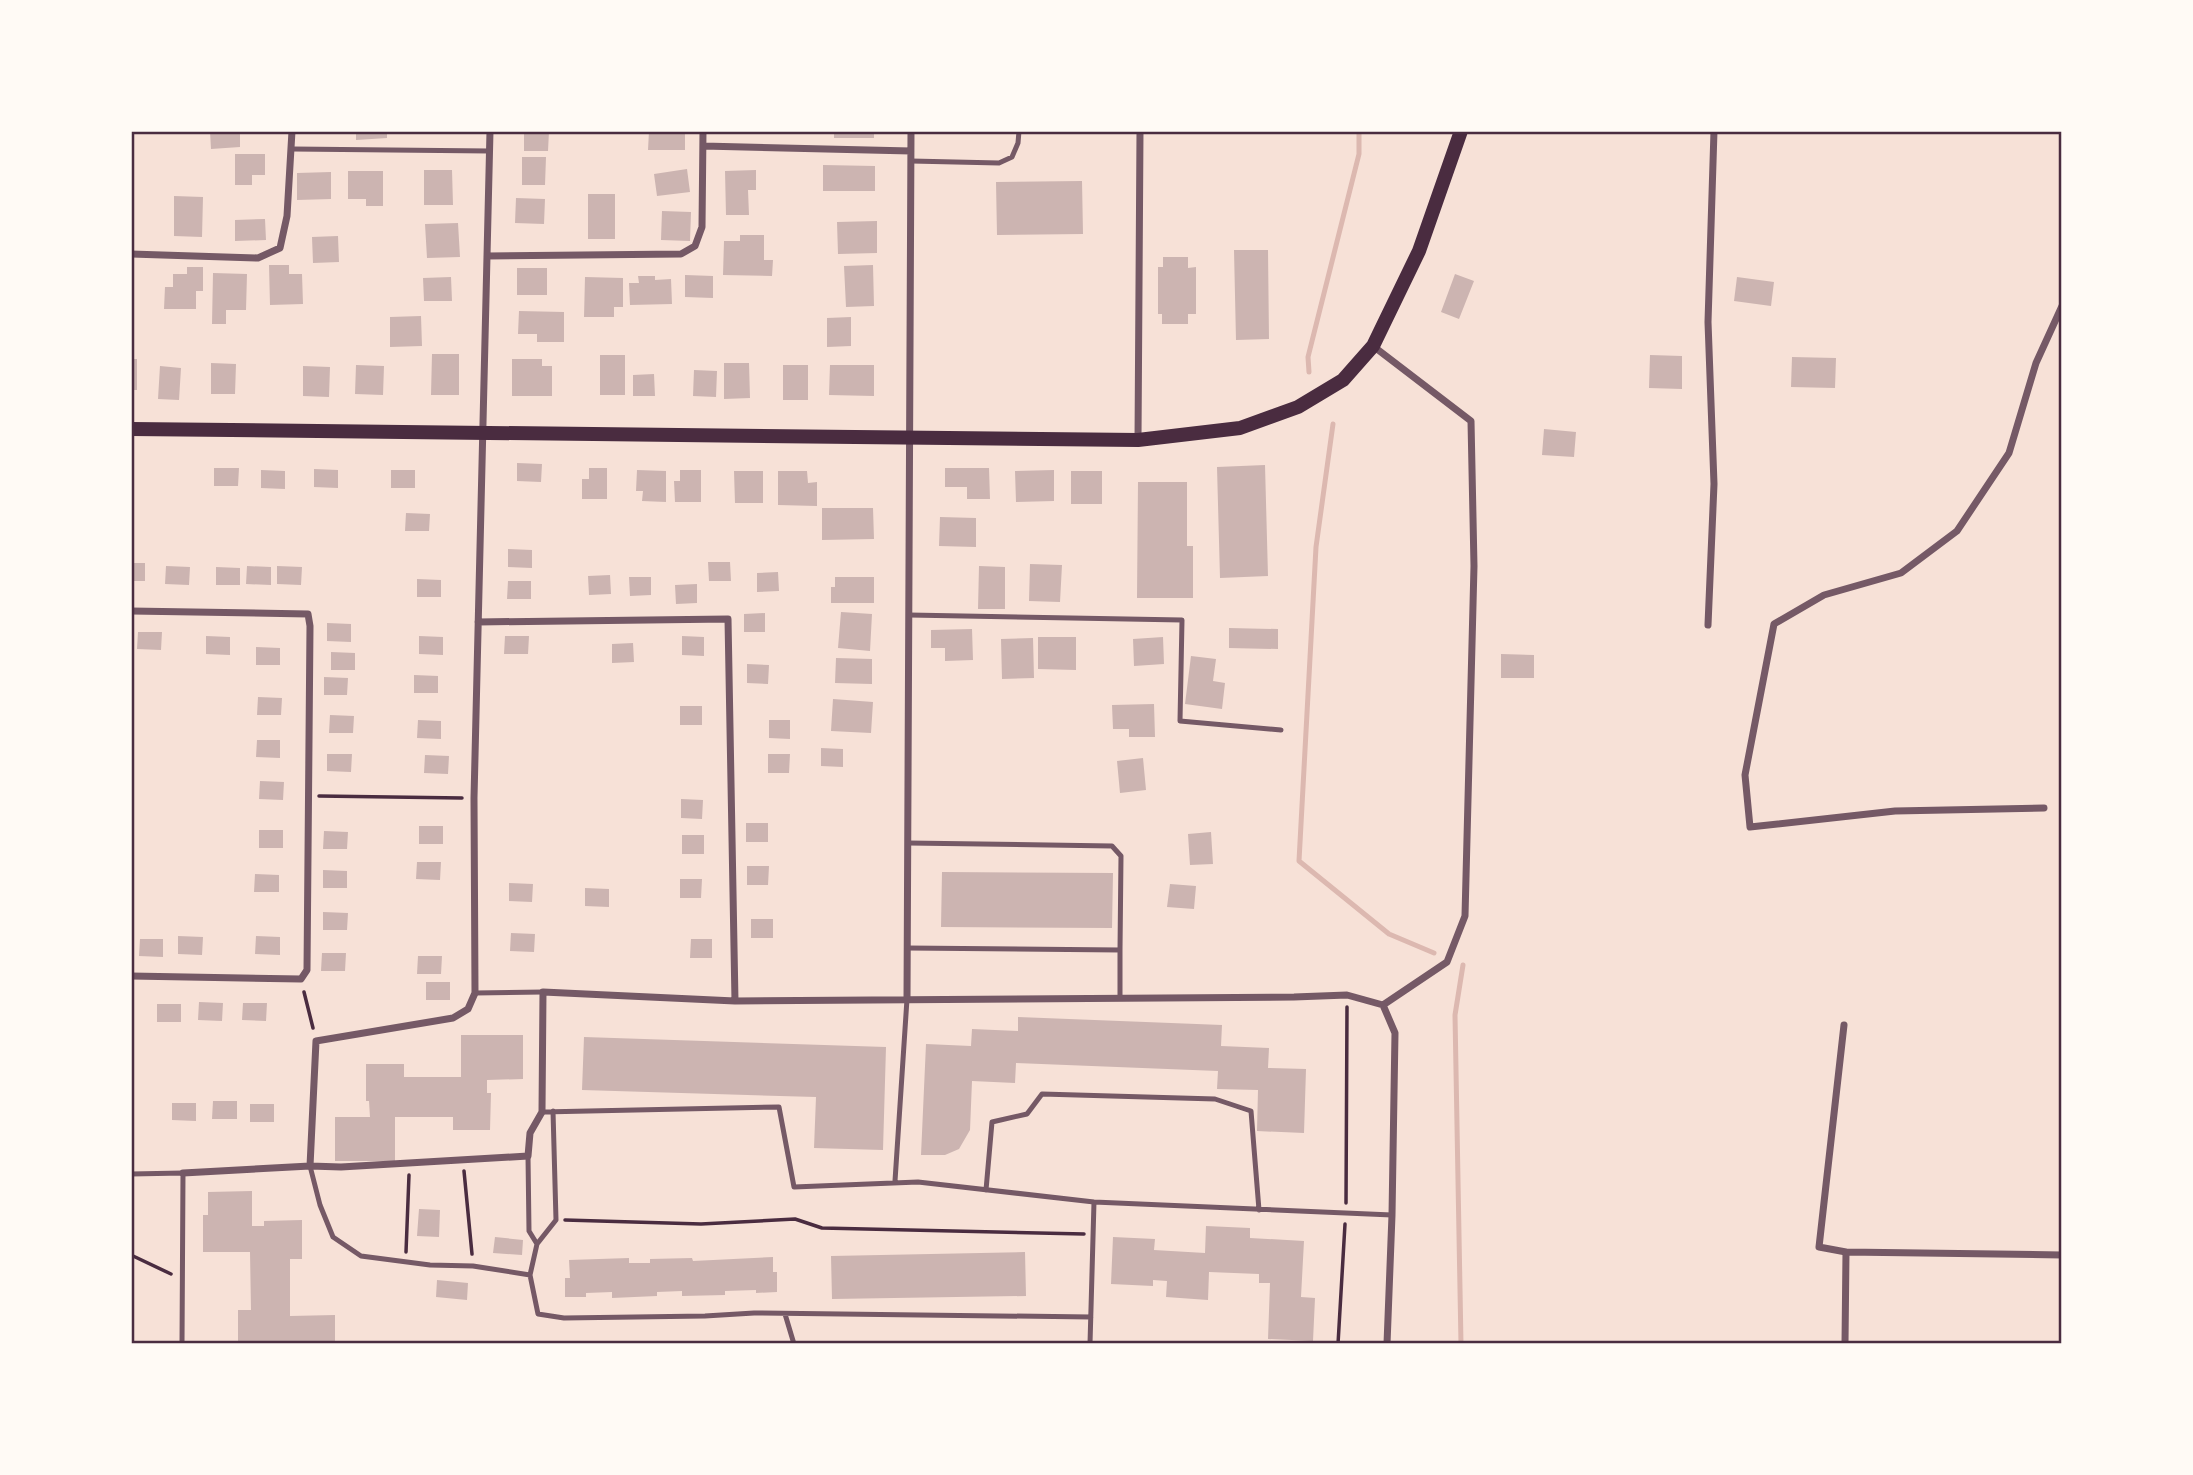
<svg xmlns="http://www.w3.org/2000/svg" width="2193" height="1475" viewBox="0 0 2193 1475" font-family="'Times New Roman',serif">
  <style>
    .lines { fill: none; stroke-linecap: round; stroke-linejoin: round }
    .stream { stroke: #dcb8b0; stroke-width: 5 }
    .building { fill: #ccb4b1 }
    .path { stroke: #4a2c40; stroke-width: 3.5 }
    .service { stroke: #755966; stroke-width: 5 }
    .minor { stroke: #755966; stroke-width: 7 }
    .secondary { stroke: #4a2c40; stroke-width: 14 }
    .neatline { fill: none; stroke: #4a2c40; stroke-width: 2.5 }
  </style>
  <rect width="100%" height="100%" fill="#f7e1d7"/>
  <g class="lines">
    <path class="stream" d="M1309,372l-1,-15 51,-203v-23
      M1333,424l-17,123 -17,314 90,73 45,19
      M1461,1344l-6,-329 8,-50"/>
  </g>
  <path class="building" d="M210,131h30v16l-29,2z
    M356,131h31v7l-31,2z
    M524,131h25l-1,20h-24z
    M649,131h36v19h-37z
    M834,131h40v7h-40z
    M235,154h30v21h-13v10h-17z
    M522,157h24l-1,28h-23z
    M823,165l52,1v25h-52z
    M687,169l3,23 -33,4 -3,-22z
    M424,170h28l1,35h-29z
    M756,170v20h-8l1,25h-23l-1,-44z
    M348,171h35v35h-17v-7h-18z
    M331,172v27l-34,1v-27z
    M1082,181l1,53 -86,1 -1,-53z
    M588,194h27v45h-27z
    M174,196l29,1 -1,40 -28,-1z
    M516,198l29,1 -1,25 -29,-1z
    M662,211l29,1 -1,29 -29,-1z
    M265,219l1,21 -31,1v-21z
    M877,221v32l-39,1 -1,-32z
    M458,223l2,34 -33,1 -2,-34z
    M740,235h24v25h9l-1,16 -49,-1 1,-34h16z
    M338,236l1,26 -26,1 -1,-26z
    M1234,250h34l1,89 -33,1z
    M1163,257h25v11l8,-1v47h-8v10h-26v-10h-4v-47h5z
    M269,265h20v9h13l1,30 -33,1z
    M873,265l1,41 -28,1 -2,-41z
    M187,267h16v24h-7v18h-32l1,-22h8v-13h14z
    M517,268h30v27h-30z
    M213,273l34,1 -1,36h-20v14h-14z
    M1455,274l19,7 -15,38 -18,-7z
    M685,275l28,1v22l-28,-1z
    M638,276h17v4l16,-1 1,25 -42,1 -1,-22h10z
    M451,277l1,24h-28l-1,-23z
    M585,277l38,1v29h-9v10h-30z
    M1737,277l37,5 -3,24 -37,-5z
    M519,311l45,1v30h-27v-8h-19z
    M421,316l1,30 -32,1v-30z
    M851,317v29l-24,1v-29z
    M432,354h27v41h-28z
    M600,355h25v40h-25z
    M1650,355l32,1v33l-33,-1z
    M1792,357l44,1 -1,30 -44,-1z
    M131,359h6v31h-6z
    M512,359h30v7h10v30h-40z
    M211,363l25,1 -1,30h-24z
    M724,363h25l1,35 -26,1z
    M356,365l28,1 -1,29 -28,-1z
    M783,365h25v35h-25z
    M830,365h44v31l-45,-1z
    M160,366l21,2 -2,32 -21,-1z
    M303,366l27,1 -1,30 -26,-1z
    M694,370l23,1 -1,26 -23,-1z
    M654,374l1,22h-22v-21z
    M1544,429l32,3 -2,25 -32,-2z
    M517,463l25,1 -1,18 -24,-1z
    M1265,465l3,111 -48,2 -3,-111z
    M214,468h25l-1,18h-24z
    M589,468h18v31h-25v-20h7z
    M945,468h44l1,31h-23v-12h-22z
    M314,469l24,1v18l-24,-1z
    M261,470l24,1v18l-24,-1z
    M391,470h24v18h-24z
    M637,470l29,1v31l-24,-1 1,-10h-7z
    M680,470h21v32h-26l-1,-21h6z
    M1054,470v31l-38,1 -1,-31z
    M734,471h29v32h-28z
    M778,471h29l1,12 9,-1v24l-39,-1z
    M1071,471h31v33h-31z
    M1138,482h49v64h6v52h-56z
    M822,508h51l1,31 -52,1z
    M406,513l24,1 -1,17h-24z
    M940,517l36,1v29l-37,-1z
    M508,549l24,1v18l-24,-1z
    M708,562h22l1,19h-22z
    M131,563h14v18h-14z
    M1030,564l32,1 -2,37 -31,-1z
    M166,566l24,1 -1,18 -24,-1z
    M247,566l24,1v18l-25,-1z
    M277,566l25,1 -1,18 -24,-1z
    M979,566l26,1v42h-27z
    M216,567l24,1v17h-24z
    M778,572l1,19 -22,1v-19z
    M610,575l1,19 -22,1 -1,-19z
    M629,577h22v18l-21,1z
    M835,577h39v26h-43v-16h4z
    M417,579l24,1v17h-24z
    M508,581h23v18h-24z
    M697,584v19l-21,1 -1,-19z
    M841,612l31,2 -2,37 -32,-3z
    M765,613v19h-21v-18z
    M327,623l24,1v18l-24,-1z
    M1229,628l49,1v20l-49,-1z
    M972,629l1,31 -28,1v-13h-14v-18z
    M138,632h24l-1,18 -24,-1z
    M206,636l24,1v18l-24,-1z
    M419,636l24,1v18l-24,-1z
    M505,636h24l-1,18h-24z
    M682,636l22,1v19l-22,-1z
    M1038,637h38v33l-38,-1z
    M1163,637l1,27 -30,2 -1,-27z
    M1033,638l1,40 -32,1 -1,-40z
    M633,643l1,19 -22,1v-19z
    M256,647l24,1v17h-24z
    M331,652l24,1v17h-24z
    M1501,654l33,1v23h-33z
    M1191,656l25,3 -3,22 12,2 -3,26 -37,-5z
    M836,658l36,1v25l-37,-1z
    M747,664l22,1 -1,19 -21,-1z
    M414,675l24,1v17h-24z
    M324,677l24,1 -1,17h-23z
    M258,697l24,1 -1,17h-24z
    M833,699l40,3 -2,31 -40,-2z
    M1154,704l1,33h-26v-8h-16l-1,-24z
    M680,706h22v19h-22z
    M330,715l24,1 -1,17h-24z
    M418,720l23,1v18l-24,-1z
    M769,720h21v19l-21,-1z
    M257,740h23v18l-24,-1z
    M821,748l22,1v18l-22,-1z
    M327,754h25l-1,18 -24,-1z
    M768,754h22l-1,19h-21z
    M425,755l24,1 -1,18 -24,-1z
    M1143,758l3,32 -26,3 -3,-32z
    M260,781l24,1 -1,18 -24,-1z
    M681,799l22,1 -1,19 -21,-1z
    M746,823h22v19h-22z
    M419,826h24v18h-24z
    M259,830h24v18h-24z
    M324,831l24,1 -1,17h-24z
    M1211,832l2,32 -23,1 -2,-31z
    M682,835h22v19h-22z
    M417,862h24l-1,18 -24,-1z
    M747,866h22l-1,19h-21z
    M323,870l24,1v17h-24z
    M942,872l171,1 -1,55 -171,-1z
    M255,874l24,1v17h-25z
    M680,879h22l-1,19h-21z
    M509,883l24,1 -1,18 -23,-1z
    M1170,884l26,2 -2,23 -27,-2z
    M585,888l24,1v18l-24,-1z
    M323,912l25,1 -1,17h-24z
    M751,919h22v19h-22z
    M511,933l24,1 -1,18 -24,-1z
    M178,936l25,1 -1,18 -24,-1z
    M256,936l24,1v18l-25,-1z
    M140,939h23v18l-24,-1z
    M691,939h21v19h-22z
    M322,953h24l-1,18h-24z
    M418,956h24l-1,18h-24z
    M426,982h24v18h-24z
    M199,1002l24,1 -1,18 -24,-1z
    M243,1003h24l-1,18 -24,-1z
    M157,1004h24v18h-24z
    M1018,1017l204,8 -1,21 48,2 -1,20 38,1 -2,64 -47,-2 1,-41 -41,-1 1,-18 -202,-8 -1,20 -43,-2 -2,49 -11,19 -14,6h-24l5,-111 45,2 1,-17 46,2z
    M461,1035h62v44l-36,1v13h4l-1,37h-37v-13h-58v44h-60v-44h35l-1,-16h-3v-37h38v13h57z
    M584,1037l302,10 -3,103 -69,-2 2,-51 -234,-7z
    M213,1101h24v18h-25z
    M172,1103h24v18l-24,-1z
    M250,1104h24v18h-24z
    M252,1191v35h12v-5l38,-1v39h-12v57l45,-1v29h-97v-34h13l-1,-58h-47v-37h5v-23z
    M419,1209l21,1 -1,27 -22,-1z
    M1206,1226l44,2v10l54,3 -3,56 14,1 -2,43 -45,-2 2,-56h-11v-9l-50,-2 -1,28 -42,-3 1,-16 -14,-1v6l-42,-2 2,-47 42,2 -1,11 51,3z
    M495,1237l28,3 -1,15 -29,-2z
    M1025,1252l1,44 -194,3 -1,-43z
    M773,1257v15h4v20l-21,1v-3l-31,1v4l-43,1v-5l-25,1v4l-45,2v-6l-26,1v4h-21v-19h5l-1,-18 60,-2v5h21v-4l42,-1 1,3z
    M437,1280l31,3 -1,17 -31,-3z"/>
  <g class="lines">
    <path class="path" d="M319,796l143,2
      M304,992l9,36
      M464,1171l8,83
      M1346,1203l1,-196
      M565,1220l136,4 94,-5 27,9 262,6
      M406,1252l3,-77
      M131,1255l40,19
      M1338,1344l7,-120"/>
    <path class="service" d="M293,149l196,2
      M911,161l88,2 13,-6 6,-14 1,-12
      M909,615l273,5 -2,101 101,9
      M908,843l204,3 9,10 -1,94
      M907,948l213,2v48
      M475,993l68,-1
      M542,1112l237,-5 15,80 124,-5 176,20 298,13
      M528,1156l1,75 8,13 19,-24 -3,-109
      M310,1166l10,39 13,32 28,19 69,9 43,1 57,9
      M131,1174l52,-1 -1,171
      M895,1181l12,-182
      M986,1190l6,-68 35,-8 15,-20 173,5 36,12 8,99
      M537,1244l-7,31 8,39 26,4 141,-2 49,-3 337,4
      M785,1314l9,30
      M1090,1344l4,-142"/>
    <path class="minor" d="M703,146l208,5
      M131,254l127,4 22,-10 7,-32 5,-85
      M487,256l194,-2 14,-8 7,-19 1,-96
      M1373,346l98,75 3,145 -9,350 -18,46 -64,43
      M1138,440l2,-309
      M131,611l177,3 2,12 -3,344 -6,9 -170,-3
      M478,622l250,-3 7,382
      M1708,625l6,-141 -6,-162 6,-191
      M2044,808l-149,3 -145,16 -5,-52 29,-151 50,-29 77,-22 56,-42 52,-78 27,-90 26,-57
      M907,999l4,-868
      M1383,1005l12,28 -3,182 -5,129
      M1844,1025l-25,222 27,5
      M310,1166l31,1 187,-11 2,-23 12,-21 1,-120 192,9 559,-4 53,-2 36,10
      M183,1173l127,-7 6,-125 137,-23 15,-9 7,-16 -1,-195 16,-667
      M1845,1344l1,-92 216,3"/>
    <path class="secondary" d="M131,429l1007,11 102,-12 58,-21 45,-27 30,-34 46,-95 42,-120"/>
  </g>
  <rect width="2193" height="1475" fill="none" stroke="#fffaf5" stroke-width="266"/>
  <rect x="133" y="133" width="1927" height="1209" class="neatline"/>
</svg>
